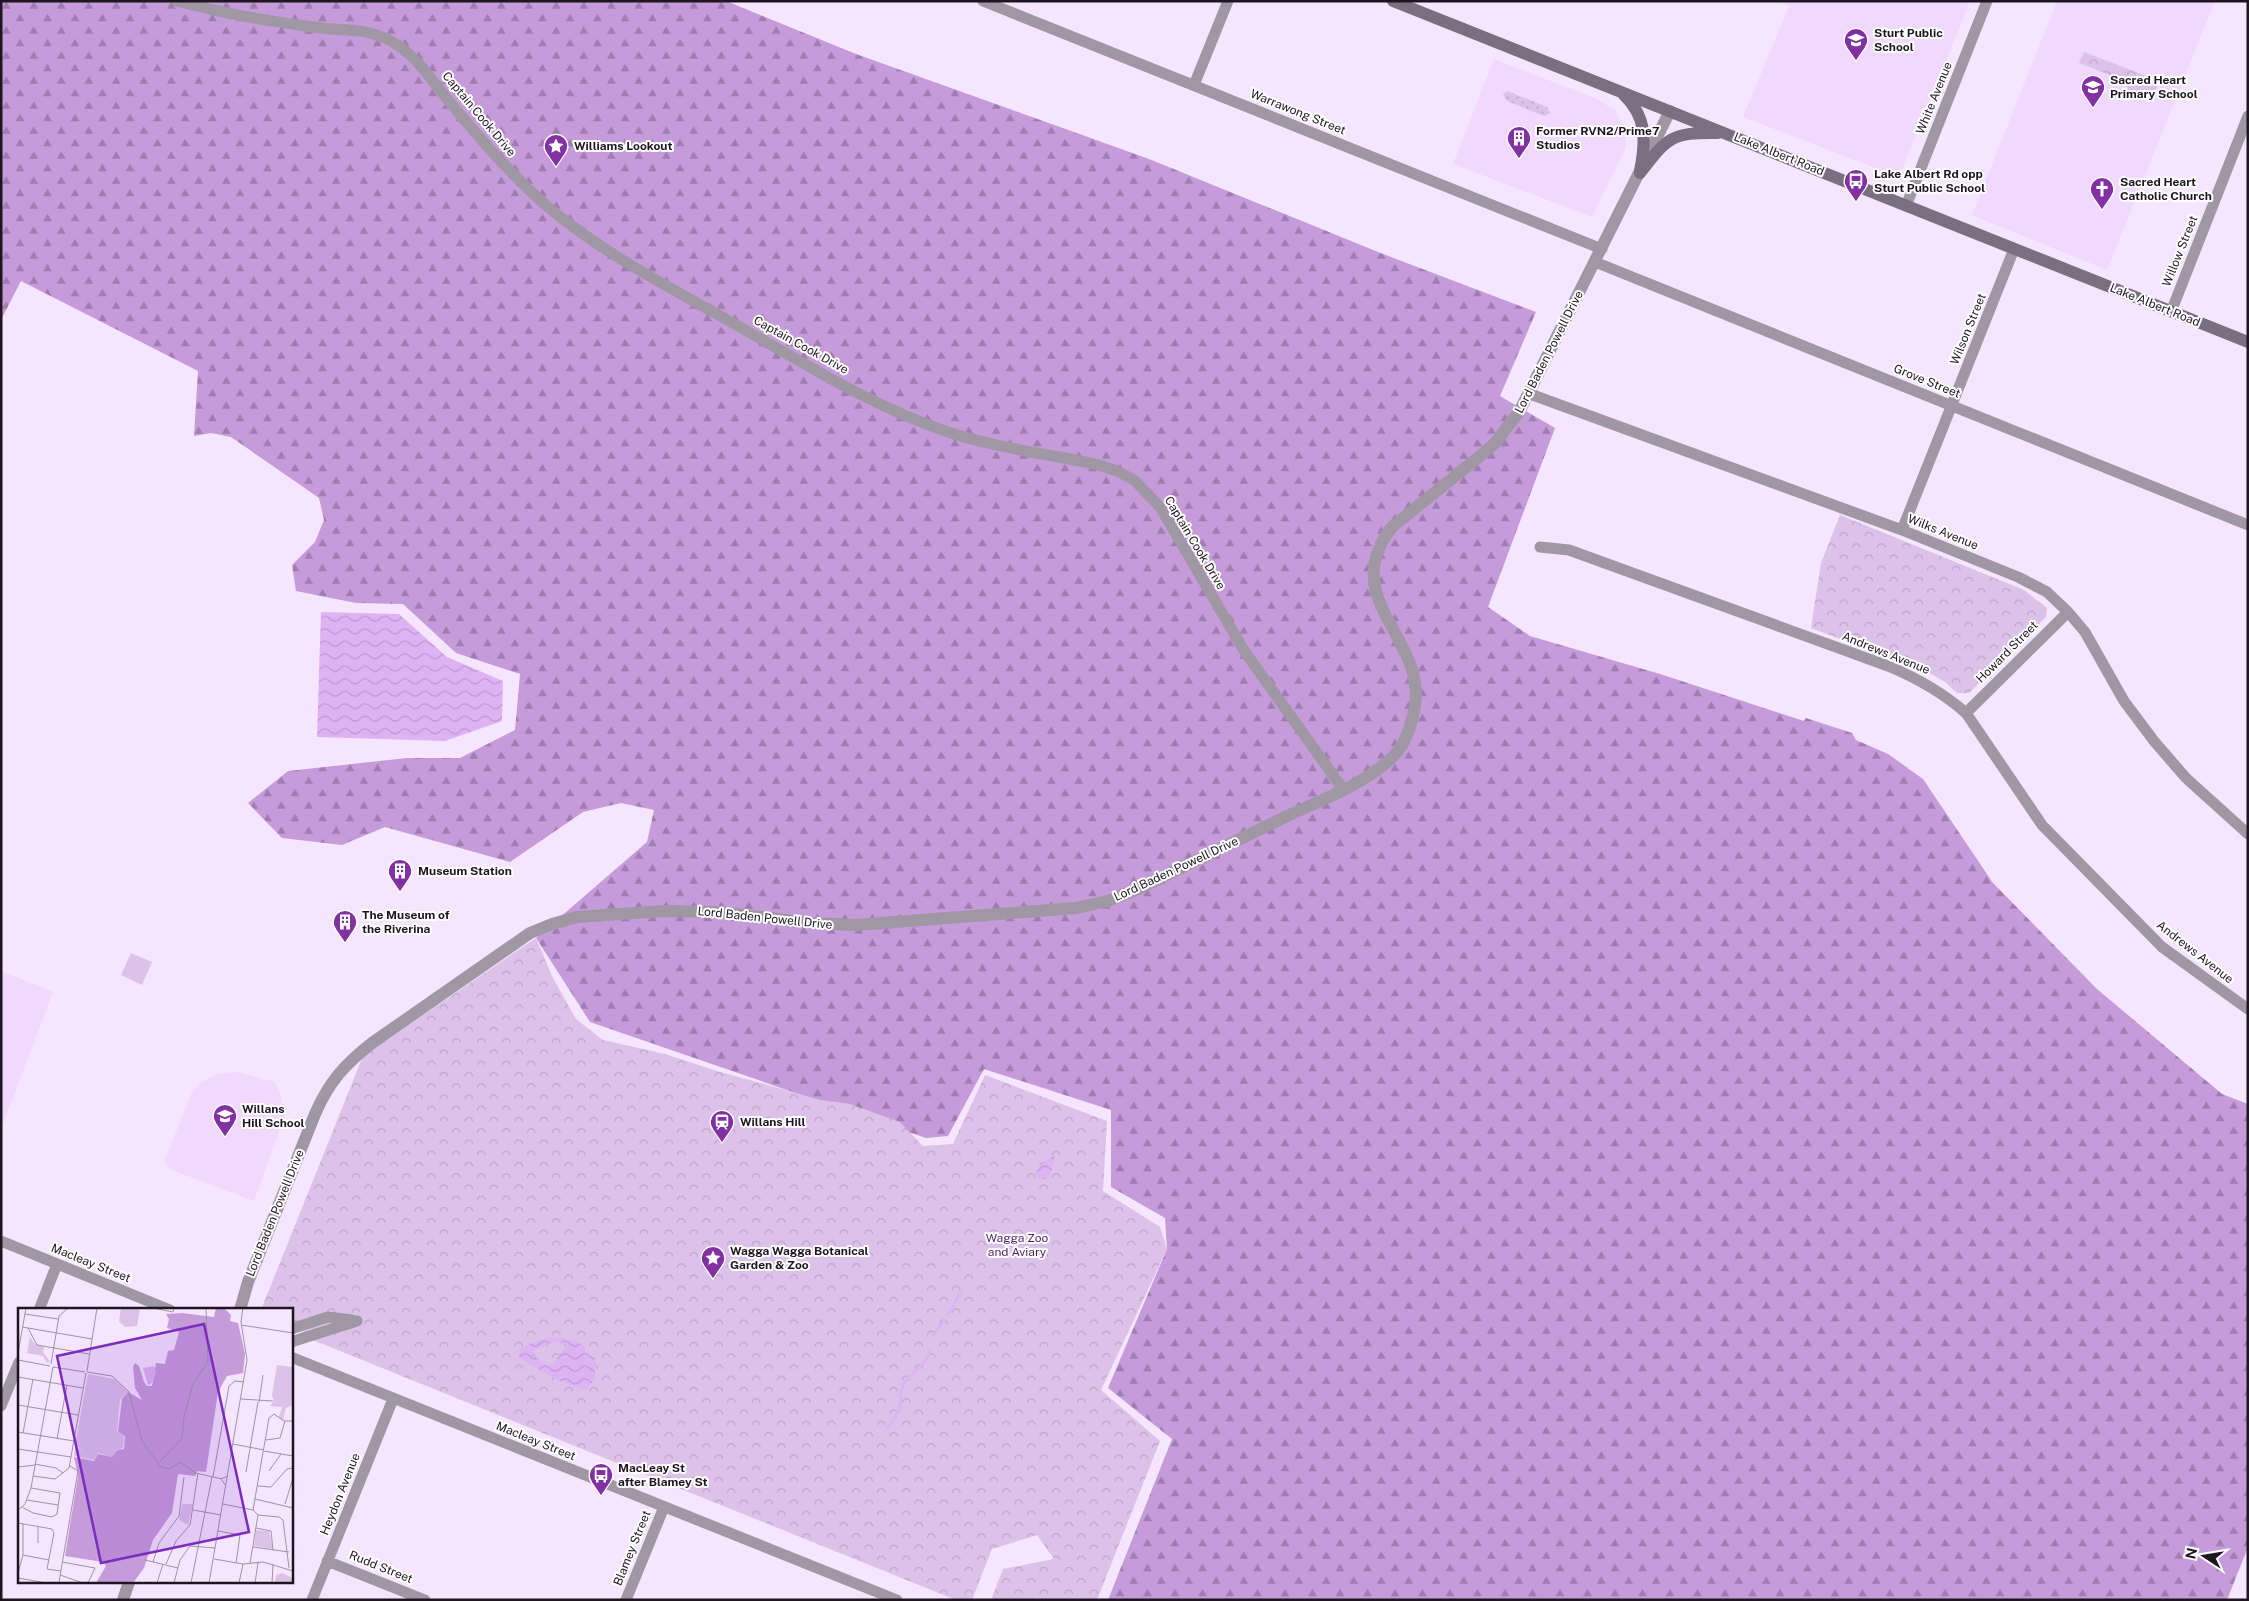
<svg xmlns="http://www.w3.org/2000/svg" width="2249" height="1601" viewBox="0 0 2249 1601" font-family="'Public Sans',sans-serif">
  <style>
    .built { fill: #f1d8fe }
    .grass { fill: url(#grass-dots) }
    .forest { fill: url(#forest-firs) }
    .park { fill: url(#park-crowns) }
    .pitch { fill: #dcc1e9 }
    .water { fill: url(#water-waves); fill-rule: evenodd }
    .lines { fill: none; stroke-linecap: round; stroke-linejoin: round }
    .stream { stroke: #deb3f3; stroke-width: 3 }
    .minor { stroke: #9f97a4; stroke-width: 11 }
    .tertiary { stroke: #9f97a4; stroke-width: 12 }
    .secondary { stroke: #7a6e81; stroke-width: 12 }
    .labels { text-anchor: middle; stroke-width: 4; stroke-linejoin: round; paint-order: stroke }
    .poi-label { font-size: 12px; font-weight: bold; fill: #1d1620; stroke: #fff; text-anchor: start }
    .street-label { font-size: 12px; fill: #1d1620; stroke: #fff }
    .park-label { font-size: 12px; fill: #4f1a65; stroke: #fff }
    .inset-road { fill: none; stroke: #9f92a5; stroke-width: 1 }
    .view { fill: #7b2cbf; fill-opacity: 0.15; stroke: #7b2cbf; stroke-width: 2.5 }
    .inset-edge { fill: none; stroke: #1d1620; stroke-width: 2.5 }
  </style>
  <defs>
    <pattern id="grass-dots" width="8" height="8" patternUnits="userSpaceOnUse" patternTransform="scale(1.25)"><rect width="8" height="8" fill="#dcc1e9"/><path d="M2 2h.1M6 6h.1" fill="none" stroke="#bca5c8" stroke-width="1.8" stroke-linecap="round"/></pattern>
    <pattern id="forest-firs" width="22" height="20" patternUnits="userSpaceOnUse" patternTransform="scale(1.25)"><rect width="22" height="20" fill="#c59bda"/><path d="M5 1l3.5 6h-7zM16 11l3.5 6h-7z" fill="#9f7db0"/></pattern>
    <pattern id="park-crowns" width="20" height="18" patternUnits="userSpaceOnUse" patternTransform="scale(1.25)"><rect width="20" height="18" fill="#dcc1e9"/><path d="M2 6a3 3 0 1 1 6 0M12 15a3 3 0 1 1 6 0" fill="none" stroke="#bca5c8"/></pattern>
    <pattern id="water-waves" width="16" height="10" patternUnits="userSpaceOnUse" patternTransform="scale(1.25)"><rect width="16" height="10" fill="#deb3f3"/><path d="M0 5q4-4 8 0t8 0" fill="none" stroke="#be99d0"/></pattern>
  </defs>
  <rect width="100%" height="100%" fill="#f6e5fe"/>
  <path class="built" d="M1778,1h192l-71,176 -156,-60 46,-111z
    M2057,1h158l-108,269 -135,-55z
    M1494,59l103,40 19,12 8,19 2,17 -34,70 -139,-53z
    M1,971l52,21 -52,137z
    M238,1072l37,10 6,15 4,18 -31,86 -85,-32 -4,-9 27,-68 10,-10 16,-8z"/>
  <path class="grass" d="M1507,91l40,16 3,6 -6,3 -37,-15 -4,-6z"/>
  <path class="forest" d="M1,1h725l130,53 293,105 234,95 153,58 -36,84 55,32 -67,179 42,29 130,38 144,47 2,-3 46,15 4,7 32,14 35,25 70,104 104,106 125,105 26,10v443l-21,53h-1119l64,-161 -64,-51 59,-139 -2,-31 -54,-31v-77l-127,-41 -36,67 -22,2 -336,-116 -54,-84 111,-96 7,-32 -33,-7 -38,9 -73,50 -125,-35 -43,18 -60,-7 -34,-35 40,-32 119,-13h53l55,-28 5,-56 -64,-21 -53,-49 -47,-1 -60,-12 -4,-26 23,-23 9,-22 -5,-22 -88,-61 -20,-4 -17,3 4,-65 -177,-90 -20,39z"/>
  <path class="park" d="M2084,52l75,29 -8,20 -22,-9 -4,-11 -46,-18z
    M1840,515l184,75 23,18 -1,9 -77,76h-12l-12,-11 -19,-11 -115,-43 10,-65z
    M536,938l16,38 24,43 27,21 62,14 52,17 104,29 29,4 50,18 23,24 30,-2 32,-69 122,46 -4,70 57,36 7,22 -66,141 59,51 -63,159h-106l12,-31 51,-10 -17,-24 -45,14 -20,51h-16l-658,-266 16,-7 -23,2v-19h-30l102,-254z"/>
  <path class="pitch" d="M131,953l21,9 -10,23 -21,-10z"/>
  <path class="water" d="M321,612l78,2 48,43 56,24 -1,40 -57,20 -128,-4z
    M1055,1155l-4,18 -5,6h-7l-4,-5 7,-11z
    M560,1337l22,7 7,11 6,3v21l-9,11c-13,0 -55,-24 -67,-33v-7c14,-10 25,-11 41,-13zM556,1341l11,4 -14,19 -6,1 -14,-10 1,-5z"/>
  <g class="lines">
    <path class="stream" d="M947,1315c8,-6 7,-16 15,-23
      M933,1335l12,-15
      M888,1428l12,-19 1,-17 3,-9 24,-26 1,-6"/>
    <path class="minor" d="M177,1c44,12 90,20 136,26 27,4 53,0 78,14 27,15 42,42 62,65 29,35 60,71 95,101 57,48 125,82 190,119 68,38 135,81 210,106 48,16 101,22 151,33l18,6 17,9 26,27 85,145 98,137
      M983,1l619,248
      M1194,85l34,-84
      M1906,206l81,-205
      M1595,262l653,263
      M2171,312l77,-196
      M1530,394l372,136 116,47 29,15 21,20 17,20 39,69 30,40 32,37 62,56
      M1902,530l112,-281
      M1540,547l29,3 319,116c29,12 54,26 78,47l76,112 120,122 86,62
      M1966,713l102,-101
      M1,1241l169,69
      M39,1310l18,-46
      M291,1329l37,-12 24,3
      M291,1342l66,-21
      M291,1357l606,243
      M1,1406l18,-44
      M327,1561l98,39
      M312,1600l81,-201
      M626,1600l38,-93"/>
    <path class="tertiary" d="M240,1310l8,-28 67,-168c14,-32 29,-49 57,-71l158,-110 22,-9 25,-7 87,-6 55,1 92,11 46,2 219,-17 32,-7 30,-12c49,-24 98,-48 147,-72 36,-17 87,-35 113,-66 8,-10 12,-23 15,-35 21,-76 -79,-114 -21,-189l88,-71 15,-13 24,-31 151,-301
      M123,1600l6,-18"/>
    <path class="secondary" d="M1393,1l855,341
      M1624,95c23,22 22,46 16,76
      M1640,173c27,-35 31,-41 78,-40"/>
  </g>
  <defs>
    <g id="school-pin" transform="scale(1.25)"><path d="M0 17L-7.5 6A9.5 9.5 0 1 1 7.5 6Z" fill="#8131a1" stroke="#fff"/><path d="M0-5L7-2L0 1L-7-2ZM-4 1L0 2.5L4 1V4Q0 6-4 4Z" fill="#fff"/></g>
    <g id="building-pin" transform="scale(1.25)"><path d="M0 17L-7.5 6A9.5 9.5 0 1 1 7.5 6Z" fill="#8131a1" stroke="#fff"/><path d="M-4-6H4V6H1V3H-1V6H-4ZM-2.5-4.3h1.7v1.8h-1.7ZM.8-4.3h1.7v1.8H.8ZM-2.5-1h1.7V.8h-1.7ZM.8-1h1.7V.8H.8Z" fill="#fff"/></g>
    <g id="sight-pin" transform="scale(1.25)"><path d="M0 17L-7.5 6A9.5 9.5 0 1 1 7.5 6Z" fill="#8131a1" stroke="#fff"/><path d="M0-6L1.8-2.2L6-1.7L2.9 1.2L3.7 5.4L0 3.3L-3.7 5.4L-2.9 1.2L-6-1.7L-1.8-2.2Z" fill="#fff"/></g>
    <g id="bus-pin" transform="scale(1.25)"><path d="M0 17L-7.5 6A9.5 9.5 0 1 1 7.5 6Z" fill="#8131a1" stroke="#fff"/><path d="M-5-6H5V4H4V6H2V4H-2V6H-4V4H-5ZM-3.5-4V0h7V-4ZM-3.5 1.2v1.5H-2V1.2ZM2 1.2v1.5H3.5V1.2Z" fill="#fff"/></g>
    <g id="church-pin" transform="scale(1.25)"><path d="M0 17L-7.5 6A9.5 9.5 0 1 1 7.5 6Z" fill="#8131a1" stroke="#fff"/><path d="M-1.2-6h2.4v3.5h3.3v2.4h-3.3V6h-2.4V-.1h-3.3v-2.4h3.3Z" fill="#fff"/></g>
    <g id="station-pin" transform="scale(1.25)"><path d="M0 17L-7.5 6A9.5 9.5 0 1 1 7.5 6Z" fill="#8131a1" stroke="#fff"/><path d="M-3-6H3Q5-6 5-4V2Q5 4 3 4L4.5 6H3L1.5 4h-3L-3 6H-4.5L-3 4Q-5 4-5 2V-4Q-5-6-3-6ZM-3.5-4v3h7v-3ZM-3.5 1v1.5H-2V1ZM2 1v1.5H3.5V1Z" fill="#fff"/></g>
  </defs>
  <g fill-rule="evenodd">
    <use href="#school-pin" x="1856" y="40"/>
    <use href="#school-pin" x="2093" y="87"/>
    <use href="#building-pin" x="1519" y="138"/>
    <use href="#sight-pin" x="556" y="146"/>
    <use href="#bus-pin" x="1856" y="181"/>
    <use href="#church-pin" x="2102" y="189"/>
    <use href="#building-pin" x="400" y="871"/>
    <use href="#building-pin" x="345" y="922"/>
    <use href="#school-pin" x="225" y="1116"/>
    <use href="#station-pin" x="722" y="1122"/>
    <use href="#sight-pin" x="713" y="1258"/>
    <use href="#bus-pin" x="601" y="1475"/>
  </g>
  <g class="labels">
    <g class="poi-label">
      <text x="1874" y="37">Sturt Public<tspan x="1874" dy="14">School</tspan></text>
      <text x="2110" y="84">Sacred Heart<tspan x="2110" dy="14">Primary School</tspan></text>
      <text x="1536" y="135">Former RVN2/Prime7<tspan x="1536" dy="14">Studios</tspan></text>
      <text x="574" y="150">Williams Lookout</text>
      <text x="1874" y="178">Lake Albert Rd opp<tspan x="1874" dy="14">Sturt Public School</tspan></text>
      <text x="2120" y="186">Sacred Heart<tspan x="2120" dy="14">Catholic Church</tspan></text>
      <text x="418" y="875">Museum Station</text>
      <text x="362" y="919">The Museum of<tspan x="362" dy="14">the Riverina</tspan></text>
      <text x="242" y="1113">Willans<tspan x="242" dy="14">Hill School</tspan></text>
      <text x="740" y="1126">Willans Hill</text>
      <text x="730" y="1255">Wagga Wagga Botanical<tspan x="730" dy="14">Garden &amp; Zoo</tspan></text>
      <text x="618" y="1472">MacLeay St<tspan x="618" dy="14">after Blamey St</tspan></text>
    </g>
    <g class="street-label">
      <text transform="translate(1934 98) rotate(-68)" y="4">White Avenue</text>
      <text transform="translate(1298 112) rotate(22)" y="4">Warrawong Street</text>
      <text transform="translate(479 114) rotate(50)" y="4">Captain Cook Drive</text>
      <text transform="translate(1779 154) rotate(22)" y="4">Lake Albert Road</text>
      <text transform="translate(2180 251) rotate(-68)" y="4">Willow Street</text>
      <text transform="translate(2155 305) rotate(22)" y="4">Lake Albert Road</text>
      <text transform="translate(1968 329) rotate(-68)" y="4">Wilson Street</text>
      <text transform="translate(801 345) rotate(29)" y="4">Captain Cook Drive</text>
      <text transform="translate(1549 352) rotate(-63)" y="4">Lord Baden Powell Drive</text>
      <text transform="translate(1927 381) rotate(22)" y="4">Grove Street</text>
      <text transform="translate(1943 532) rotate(22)" y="4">Wilks Avenue</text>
      <text transform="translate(1195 543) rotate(59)" y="4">Captain Cook Drive</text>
      <text transform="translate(2007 652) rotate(-45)" y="4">Howard Street</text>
      <text transform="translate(1886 653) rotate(22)" y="4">Andrews Avenue</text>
      <text transform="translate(1176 869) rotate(-25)" y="4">Lord Baden Powell Drive</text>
      <text transform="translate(765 918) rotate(6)" y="4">Lord Baden Powell Drive</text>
      <text transform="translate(2195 952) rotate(38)" y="4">Andrews Avenue</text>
      <text transform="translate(275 1213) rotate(-68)" y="4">Lord Baden Powell Drive</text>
      <text transform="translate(91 1263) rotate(22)" y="4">Macleay Street</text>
      <text transform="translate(536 1441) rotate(22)" y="4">Macleay Street</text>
      <text transform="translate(340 1494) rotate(-68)" y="4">Heydon Avenue</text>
      <text transform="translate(632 1548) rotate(-68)" y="4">Blamey Street</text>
      <text transform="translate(381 1567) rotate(22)" y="4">Rudd Street</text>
    </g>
    <g class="park-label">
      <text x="1017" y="1242">Wagga Zoo<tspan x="1017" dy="14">and Aviary</tspan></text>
    </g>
  </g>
  <g transform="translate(18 1308)">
    <rect width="275" height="275" fill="#f6e5fe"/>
    <path d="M198,0h8l7,7 -1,6 8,2 7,31 -2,19 -16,3 -9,16 -12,80 -9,-1 -2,5 -17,-2 -6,39 -19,27 -9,28 -11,15h-37l10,-17 -3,-4 -38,-6 13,-80 -4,-19 20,4 4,-7 14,3 5,-7 7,-1 1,-13 -7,-4 4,-33 6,-7 14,8 -7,-12 -2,-21 2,-4 4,3 5,16 3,4h5l4,-23 9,1 3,-13 6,-1 5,-18 -12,-4 2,-9 -3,-5 16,-1 32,4z" fill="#c59bda"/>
    <path d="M103,0l19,1 -3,17 -12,1 -6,-6zM12,29l4,6 10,4 -1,5 7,10 -3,1 -4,-7 -16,-3zM259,57l16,2v38l-7,3 -3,12 -4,-3 3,-10 -12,-1 4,-5 -2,-6zM70,66l26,5 14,13 -8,8 -3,32 7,4 -1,12 -7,2 -4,7 -14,-4 -4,7 -20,-4 1,-9 8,3 -8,-5zM164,196h11l-5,21 -9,-5zM238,222l13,1 4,18 -19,-3z" fill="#dcc1e9"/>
    <path d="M105 8a7 7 0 1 1 14 0a7 7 0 1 1-14 0ZM264,265l11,5v5h-18l1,-8z" fill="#dcc1e9"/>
    <path d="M136,58l2,7 -5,11 -3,1 -5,-17z" fill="#deb3f3"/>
    <path class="inset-road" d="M135,0l20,4 1,-4M7,6l33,5M223,17l52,8M4,19l70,12M10,20l9,17 52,9M0,45l8,-45M0,52l32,6M33,56l8,-48 9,-8M35,59l32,5M69,63l10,-63M69,64l25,4 17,16 13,49 19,26 8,2 11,-7 16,11 26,6M0,69l65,11M223,91l32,2M241,94l4,-27M0,97l60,10M251,110l5,-4 10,7h9M0,124l56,9M5,125l10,-54M39,131l10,-54M248,132l14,-2 5,-17M215,136l31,6M0,141l53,8M246,143l29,5M17,156l21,4 7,5M140,156l24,-26 2,-21 9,-33 15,-23 -2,-53M0,159l17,-2M251,163l12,-17M228,164l12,-70M15,168l22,3 14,-11 17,-95M195,169l16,-91 6,-5 9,1M208,178l-5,-7 7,-3M240,178l13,1 16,-18 6,-1M237,191l38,9M9,192l31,5M205,196l30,6 5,5M267,196l8,-26M4,199l11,6 19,4 5,-3 3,-21 -29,-5M0,202l7,-6 6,-16 22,-121M175,202l28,5M235,202l16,-92M240,207l21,2 4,3 6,48M0,215l34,6 2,4M238,220l15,3 2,19M200,223l22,4 -4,28M36,225l-7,36 14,2M20,235v-16M235,239l36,5M5,247l26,5M196,251l29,5 20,-2 30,9M127,252l33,8M44,254l33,6 -7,15M135,254l6,-19 20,-27 5,-39M232,255l8,-48M148,256l10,-23 14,-16 8,-52M0,265l5,-18v-31M42,267l23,8M0,270l28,5M41,274l19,-111 -8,-5M139,275l6,-19M156,275l6,-23 10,-14 25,2M173,275l21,-106M191,275l38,-223 -6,-38 2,-14M221,275l4,-19M237,275l3,-20M254,275l1,-19"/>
    <path class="view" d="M186,16l45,208 -148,31 -44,-207z"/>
    <rect width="275" height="275" class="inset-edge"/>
  </g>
  <rect width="2249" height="1601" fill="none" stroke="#1d1620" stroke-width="5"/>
  <g transform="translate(2204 1556) rotate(282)" stroke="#ffffff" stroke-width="4" paint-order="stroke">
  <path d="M0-4L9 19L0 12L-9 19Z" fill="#1d1620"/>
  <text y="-8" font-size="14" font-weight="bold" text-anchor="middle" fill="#1d1620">N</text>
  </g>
</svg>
